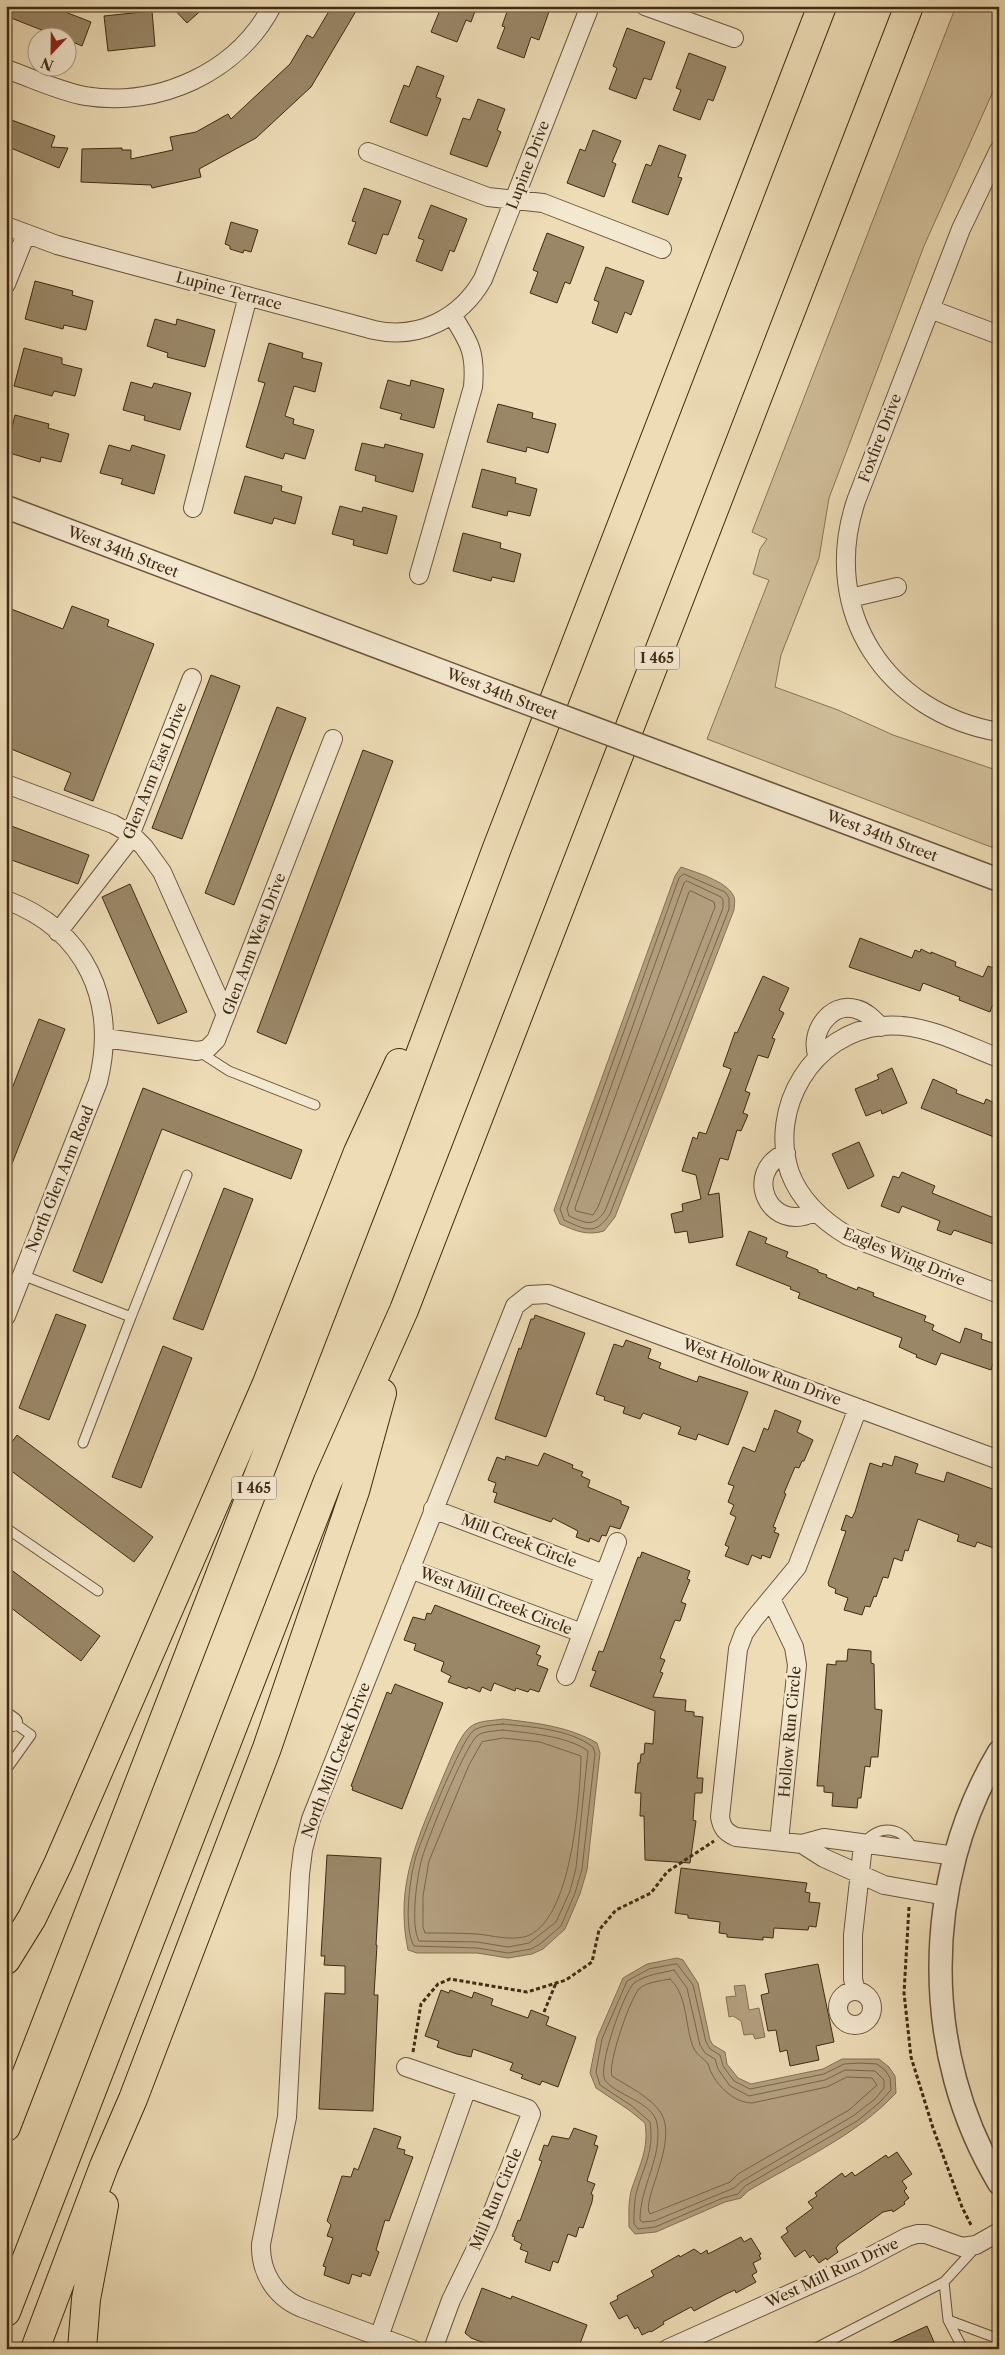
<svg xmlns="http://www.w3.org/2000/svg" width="1005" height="2355" viewBox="0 0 1005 2355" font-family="'Libre Caslon Text',serif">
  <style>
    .green { fill: #d0be9a; stroke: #887456 }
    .water { fill: #b39f7f; stroke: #857054 }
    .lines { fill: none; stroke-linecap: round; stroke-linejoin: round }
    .shore { stroke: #7a6449; stroke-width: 1 }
    .building { fill: #9a8768; stroke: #412a13 }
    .service-casing { stroke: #6c563c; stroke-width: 11 }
    .minor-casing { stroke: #6c563c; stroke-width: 20 }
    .tertiary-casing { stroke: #6c563c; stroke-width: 25 }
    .motorway-casing { stroke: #412a13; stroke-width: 30 }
    .path { stroke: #412a13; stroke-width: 3; stroke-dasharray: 4 2.5; stroke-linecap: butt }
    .service { stroke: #f3e8d0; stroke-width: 9 }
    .minor { stroke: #f3e8d0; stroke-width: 18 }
    .tertiary { stroke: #f3e8d0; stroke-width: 22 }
    .motorway { stroke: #eddcb6; stroke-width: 28 }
    .tertiary-bridge-casing { stroke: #6c563c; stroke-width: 25; stroke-linecap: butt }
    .tertiary-bridge { stroke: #f3e8d0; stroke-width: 22 }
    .labels { text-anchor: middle; stroke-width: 5; stroke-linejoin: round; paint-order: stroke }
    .shield { fill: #f3e8d0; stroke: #76634c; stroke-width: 1 }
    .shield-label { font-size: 14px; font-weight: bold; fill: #412a13 }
    .street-label { font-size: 15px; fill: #412a13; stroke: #f3e8d0 }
  </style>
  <rect width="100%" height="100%" fill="#eddcb6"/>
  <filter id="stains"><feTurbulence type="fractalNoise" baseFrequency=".004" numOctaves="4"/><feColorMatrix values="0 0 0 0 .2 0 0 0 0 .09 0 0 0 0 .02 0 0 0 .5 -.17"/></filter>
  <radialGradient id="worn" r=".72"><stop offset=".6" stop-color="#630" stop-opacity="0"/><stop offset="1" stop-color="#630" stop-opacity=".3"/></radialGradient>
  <path class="green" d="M956,6h43v72l-75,168 -95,252 -10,60 -38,97 -6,32 63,23 55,25 106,36v79l-292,-111 62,-159 -16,-6 7,-25 7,-10 -15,-7z"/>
  <path class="water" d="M681,867c14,5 45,14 52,28 3,4 1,10 1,15l-119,307 -11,14c-17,5 -28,0 -44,-7l-6,-14 121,-334z
    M503,1719c32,4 65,7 94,24l3,10 -13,117 -7,24 -15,35 -22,20 -11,5 -24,4 -31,-5h-60l-9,-3c-14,-67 11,-113 35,-173 6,-13 16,-41 27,-50 9,-7 22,-6 33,-8z
    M677,1958l6,2 15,23 12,57 3,5 12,7 2,12 11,14 13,6 72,-15 19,-10h37l10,8 6,9 1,17c-40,43 -98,68 -148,98l-7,7 -16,4 -69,30 -21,2 -6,-7c0,-13 -1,-27 3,-39 8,-24 17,-39 13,-65l-16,-13 -33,-22 -6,-15 7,-35 26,-60 24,-14z
    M745,1985l4,25 10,-2 6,29 -10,2 -2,-5 -9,1 -3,-14 -8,-5 -4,1 -3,-20 10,-1 -2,-10z"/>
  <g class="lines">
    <path class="shore" d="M684,874l41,18 4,6v11l-119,305c-15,22 -24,16 -46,6l-4,-11 119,-331z
      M687,881l34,16 2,3v8l-118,303c-12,17 -19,12 -36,5l-2,-7 117,-326z
      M691,891l23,11 1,5 -117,300 -5,8 -17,-4 -1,-3 114,-316z
      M503,1724c29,3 66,5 90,23l2,7 -13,115 -7,24 -14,33 -21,18 -9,5 -23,4 -31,-5 -63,-2c-11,-19 -4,-70 2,-90 7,-21 45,-115 57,-125 8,-6 21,-6 30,-7z
      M503,1730c25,3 65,6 85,21l-12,117 -6,23 -14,31 -27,21 -21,4 -31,-5 -58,-1c-9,-16 -2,-65 3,-83 6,-20 42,-110 55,-122 5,-5 19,-5 26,-6z
      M503,1738l37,4 41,14c-1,41 -9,169 -57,181 -16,3 -30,-1 -46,-3 -17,-1 -35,-1 -53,-1l-2,-6v-31l6,-35 40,-96 13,-23z
      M677,1964l16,21 13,57 4,7 10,6 3,11 11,15 16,8 74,-15 20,-10 16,-1 17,1 8,6 5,8 1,12 -12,13 -22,18 -112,65 -7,8 -15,4 -68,29 -17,2 -4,-5c0,-11 0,-23 3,-34 8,-27 17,-38 13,-68l-18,-16 -32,-21 -4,-13 6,-33 25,-58 22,-12z
      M674,1970l13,18 13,57 5,8 10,6 3,10 12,17 19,10 76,-16 20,-10 30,1 9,9v8l-9,11 -22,17 -111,65 -8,7 -80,33 -12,1 -2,-2c0,-34 23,-63 17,-97 -4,-21 -42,-28 -52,-43 -8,-12 19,-88 29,-97 11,-8 27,-10 40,-13z
      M670,1979c17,15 15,44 22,65 4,12 11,13 16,20 2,3 1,6 3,8 7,15 24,31 41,31l75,-16 20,-10 25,1 5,7 -28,25 -111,64 -8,8 -80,32c-10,-12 29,-72 11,-101 -10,-16 -34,-27 -49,-37 -5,-11 19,-81 28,-88 8,-6 20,-7 30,-9z"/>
  </g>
  <path class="building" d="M6,6h44l41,16 -9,24 -14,-6v-2h-6l-56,-22z
    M171,6h35l-19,17z
    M332,6h27l-48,81 -55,51 -57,31 2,8 -49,11 -1,-3 -70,-3 1,-33 40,-1v2h9v9l42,-9 -3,-13 26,-5 32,-18 3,5 59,-55 17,-29 6,3z
    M433,6h44l-6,16 -5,-2 -9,22 -26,-10 9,-22z
    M509,6h42l-12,34 -8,-3 -7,21 -27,-10 8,-21 -3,-1z
    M152,11l3,35 -47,5 -4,-35z
    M627,28l38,14 -14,38 -7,-2 -8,21 -27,-10 8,-21 -4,-2z
    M689,53l37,14 -13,34 -5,-2 -8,21 -27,-10 8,-20 -5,-2z
    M417,66l27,10 -8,21 5,2 -14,37 -37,-14 14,-37 5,2z
    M478,99l27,10 -8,21 4,2 -14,35 -37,-13 13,-36 7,2z
    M6,118l49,18 -4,11 17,1 -9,20 -53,-22z
    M593,130l28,11 -9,21 4,2 -12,33 -37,-14 13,-34 5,2z
    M659,145l27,10 -8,22 4,1 -14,37 -36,-13 14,-38 5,2z
    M364,188l37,13 -13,34 -5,-1 -7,20 -28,-10 8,-22 -4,-1z
    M431,205l36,14 -13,33 -4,-2 -8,21 -26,-10 8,-21 -6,-2z
    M231,222l27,8 -7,22 -7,-2 -1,3 -13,-4v-3l-5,-2z
    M547,233l37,14 -14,37 -5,-2 -8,21 -27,-10 8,-21 -5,-2z
    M606,267l38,14 -13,34 -6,-3 -8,21 -25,-10 7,-21 -5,-2z
    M35,281l38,10 -1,4 21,6 -7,29 -22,-5 -1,4 -38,-10z
    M155,319l21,6 1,-6 38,11 -10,37 -38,-10 1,-4 -21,-7z
    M269,343l34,10 -1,5 20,5 -7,29 -21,-6 -9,30 9,3 -1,5 21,6 -9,29 -20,-6 -2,6 -37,-12 19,-64 -7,-2z
    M24,348l38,10v6l20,5 -7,27 -21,-5 -2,5 -38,-10z
    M388,380l22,6 1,-6 33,9 -10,39 -34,-9 2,-5 -22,-6z
    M131,382l21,6 2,-5 37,10 -11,37 -36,-10 1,-4 -22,-6z
    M498,404l35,9 -1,5 24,6 -8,29 -21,-6 -1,5 -39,-10z
    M15,415l34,9 -1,4 21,6 -8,28 -20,-5 -1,5 -34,-10z
    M362,443l22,5 1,-4 38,10 -10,38 -38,-11 1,-5 -21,-6z
    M109,445l21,6 2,-6 33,10 -11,39 -33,-10 2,-5 -23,-6z
    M482,469l34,9 -1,5 22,6 -7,27 -22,-5 -1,5 -35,-9z
    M245,476l37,10 -1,5 21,6 -7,27 -21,-6 -2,6 -38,-11z
    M340,506l22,6 1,-5 34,9 -10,38 -34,-9 1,-5 -22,-6z
    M463,533l38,10 -1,5 21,6 -7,28 -22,-5 -1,4 -38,-10z
    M72,606l37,14 -2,6 47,18 -61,157 -29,-11 7,-17 -65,-26v-140l57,22z
    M211,675l29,11 -58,153 -30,-11z
    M277,707l29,11 -72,187 -29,-12z
    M363,750l30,11 -107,283 -29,-12z
    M6,824l83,31 -11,29 -72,-26z
    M130,884l57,128 -29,12 -56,-127z
    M860,938l52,20 3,-8 5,2 1,-3 10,5v-2l25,10 -1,4 28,11 5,-11 11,4v39l-7,-3 -2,6 -31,-12 1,-3 -37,-14 -3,8 -71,-24z
    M763,976l26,12 -10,22 5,3 -12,25 3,1 -7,19 -10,-3 -13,36 5,2 -7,20 5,2 -7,16 -4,-1 -9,30 -8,-2 -12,37 11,-2 4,44 -34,6 -2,-12 -12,2 -4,-19 12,-3 -1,-7 19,-5 -5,-24 -14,-4 11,-34 4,2 2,-7 7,2 25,-65 -8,-3 12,-34 2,1z
    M39,1019l26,10 -59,150v-75z
    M892,1068l15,35 -25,11 -1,-4 -15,6 -11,-27 24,-10 -2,-4z
    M933,1079l24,11 -1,3 28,11 2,-5 13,6v34l-78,-31z
    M143,1088l159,62 -11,29 -129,-50 -60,154 -29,-12z
    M859,1142l15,34 -26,13 -16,-35z
    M902,1172l33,14 -3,7 67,27v26l-45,-16 -3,5 -14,-5 3,-9 -38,-15 -3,7 -18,-7 12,-30 6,2z
    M224,1188l29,11 -50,131 -30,-11z
    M749,1231l18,7 -2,5 23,9 -2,5 32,13v2l9,3 -1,2 31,13 1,-3 16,6 -1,3 53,20 -2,5 10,4 -2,5 28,13 5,-15 17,6 -1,5 18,6 -8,25 -50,-17 -5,12 -20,-8 1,-2 -18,-8 3,-9 -104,-40 2,-5 -10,-4 1,-2 -55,-22z
    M56,1314l30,11 -37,95 -30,-12z
    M535,1315l50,18 -39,104 -51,-18 24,-71 2,1 10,-30h3z
    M626,1340l25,9 -3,9 13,5 -2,5 38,14 2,-6 49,16 -20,53 -30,-11 -2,6 -18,-6 3,-7 -38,-14 -3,6 -17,-6 2,-6 -21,-7 1,-3 -9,-3 18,-50 9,3z
    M163,1346l29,12 -51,130 -29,-11z
    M775,1410l26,11 -4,11 16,8 -9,21h-2l-3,7 -4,-1 -11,26 2,1 -13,33 3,1 -2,4 5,2 -9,24 -8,-3 -1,4 -9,-4 -4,10 -23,-9 4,-9 -4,-2 11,-28 -6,-3 4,-9 -6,-3 6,-16 -6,-2 15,-37 12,5 9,-24 4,2z
    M17,1435l136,102 -19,25 -128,-95v-17z
    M544,1453l29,12 -1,3 11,4 -2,4 9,4 -2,7 33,14v3l8,3 -9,22 -10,-3 -4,10 -4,-1 -3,7 -9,-4 -1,4 -13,-5 2,-6 -25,-13 -2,4 -57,-20 3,-9 -4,-1 3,-9 -8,-3 9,-23 8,3 1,-4 32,10z
    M895,1456l23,8 -3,9 29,9 3,-10 48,18 -2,6 6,2v52l-22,-8 -2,5 -18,-6 2,-6 -41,-16 -10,32 -3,-1 -3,11 -8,-3 -6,20 -5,-1 -7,20 -2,-1 -4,11 -5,-1 -3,9 -18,-5 4,-12 -13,-5 1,-4 -7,-3 -1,-3 18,-52 -5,-1 5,-15 6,3 3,-6 15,-49 12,4 1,-4 9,3z
    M642,1552l48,19 -3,8 3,1 -9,22 5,2 -6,17 -5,-1 -15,38 5,2 -5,12 3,1 -10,24 33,3 -1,11 9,1v4l9,1 -6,61h6l-1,15h-7l-2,27 3,1 -6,42 -45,-3 -1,-44h-4l1,-23h-6l3,-30h2l1,-9h3l1,-11 8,1 2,-33 -65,-25 6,-15 -4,-1 7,-19 4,1 35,-95 2,1z
    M6,1566l94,70 -19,25 -75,-57z
    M435,1605l105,41 -4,8 5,2 -4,9 11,4 -9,23 -9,-3 -2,3 -12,-4 -1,3 -21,-8 -3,8 -9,-4 -2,5 -12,-5 -1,2 -19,-7 3,-6 -10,-5 3,-9 -30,-12 2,-6 -12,-4 9,-23 12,3 2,-7 4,1z
    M848,1649l23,2v12l3,1 1,45 7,1 -4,47h-7l-1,10 -5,-1 -4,32h-3l-1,10 -25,-2 1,-13 -9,-1v-6h-7l10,-122 9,1v-4h11z
    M395,1684l48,19 -41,106 -50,-19 1,-3 -2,-1 36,-94 4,2z
    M327,1855l54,3 -5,87h1l-3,50h4l-5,116 -54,-2 6,-116 20,1v-28l-21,-1 1,-9h-4z
    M681,1868l126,15 -2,9 5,1 -1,9 11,1 -4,24 -7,-1 -1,4 -34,-2 -1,10 -10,-1v3l-36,-3v-3l-8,-1 1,-11 -32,-4v-3l-13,-2z
    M818,1964l16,78 -18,4 3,14 -29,6 -3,-16 -7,2 -4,-22 -8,1 -7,-36 8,-2 -4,-19z
    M441,1990l8,3 1,-3 22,8 2,-6 19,7 -2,6 37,13 3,-8 18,7 -3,8 30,12 -18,50 -16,-6 -2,4 -19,-7 2,-3 -13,-5 3,-7 -40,-14 -2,8 -14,-3 -20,-7 2,-6 -14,-5z
    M374,2128l27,9 -4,11 8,2 -1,4 9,3 -24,64 -4,-1 -9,30 3,2 -9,24 -8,-3 -1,4 -9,-3 -3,10 -25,-9 2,-8 -3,-1 10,-28 -6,-2 4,-11 -4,-4 15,-45 9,1 3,-9 4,2z
    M574,2128l23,8 -3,9 4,1 -11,35 8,3 -4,10 2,1 -1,7 -9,26 -4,-1 -3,10 -8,-3 -10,29 -5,-2 -3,10 -25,-9 3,-10 -8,-3 2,-5 -8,-4 1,-3 -3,-1 6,-16 2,1 22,-60 -3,-1 5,-15 4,1 4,-10 17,3z
    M897,2152l15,22 -10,7 5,7 -3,3 5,7 -5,4 1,2 -12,8 -1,-2 -9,2 -44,32 -3,4 2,4 -11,8 -1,-2 -7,5 -6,-8 -3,3 -5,-8 -10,7 -14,-20 7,-5 -2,-4 27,-20 -5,-6 9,-6 -2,-3 27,-20 3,4 7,-5 3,4 31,-21 2,3z
    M741,2237l3,5 7,-4 10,16 -2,1 2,4 -8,4 4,9 -5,3 4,7 -20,11 -1,-3 -9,4 -32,17 -3,-4 -28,15 1,2 -13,8 -1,-1 -8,4 -4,-8 -3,2 -8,-14 -8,4 -9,-16 8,-4 -1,-3 37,-20 -3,-5 28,-16 1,2 14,-8 7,5 6,-4 1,4z
    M482,2288l29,11 1,-3 75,29 -9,24h-78l-29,-11 -6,-5z
    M927,2326l10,23h-60z"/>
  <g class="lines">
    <g class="service-casing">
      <path id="service" d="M198,1051l31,20 86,34
        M22,1275l109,42 -48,126
        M131,1317l56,-142
        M6,1528l92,63
        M6,1770l25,-35 -18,-13
        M863,1844c17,-21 40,-18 51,7
        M948,2320l51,19
        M814,2349l130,-67
        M963,2349l-15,-29 -4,-38 33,-36"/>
    </g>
    <g class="minor-casing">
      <path id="minor" d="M645,6l89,32
        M6,69c26,9 52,22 79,27 73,12 152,-23 187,-90
        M999,150l-38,79 -105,272c-37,111 31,212 143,231
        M368,152l120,45 55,6 119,46
        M6,226l51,19 317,85c45,10 87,-12 109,-51l107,-273
        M6,284l20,-50
        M930,309l69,26
        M193,508l55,-212
        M419,575l54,-188c3,-34 -3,-44 -21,-72
        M850,598l47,-11
        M6,784l107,40 18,10 13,13 18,25 64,143
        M6,900c80,30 112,101 92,182l-92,234
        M58,932l69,-89 65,-165
        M105,1038l92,13 10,-2 9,-9 117,-301
        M818,1057c-10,-23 12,-56 38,-48 11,3 17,10 25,18
        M999,1058c-37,-14 -76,-36 -117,-32 -69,7 -114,82 -92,147 11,29 33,48 58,63l151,58
        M786,1153c-45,19 -16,82 28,59
        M858,1408l-61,159 -43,52 -10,14 -6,16 -18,168c2,11 5,15 16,20l66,7 22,14 60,27 62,11
        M433,1509l171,65
        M410,1569l172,64
        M771,1599l23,48 3,18 -18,176
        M566,1676l51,-134
        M6,1717l7,5
        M802,1844l22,-6 132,18
        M838 2008a17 17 0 1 1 34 0a17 17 0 1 1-34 0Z
        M856,1991l-3,-12v-44l10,-90
        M406,2067l122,42 3,5 -44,112 -36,74 -18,49
        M379,2337l88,-249
        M412,2349l-110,-41c-27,-11 -42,-36 -41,-64l26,-127 13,-243 3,-24 8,-31 204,-513 14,-11 19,-1 451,166
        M667,2349l189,-85 51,-27 10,-3h9l36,13 14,-2 23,-13"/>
    </g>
    <g class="tertiary-casing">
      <path id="tertiary" d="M6,507l502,189
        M671,757l328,123
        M999,1752c-78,130 -78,302 0,431"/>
    </g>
    <g class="motorway-casing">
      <path id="motorway" d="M6,1960l26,-42 26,-54 209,-481 91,-231 41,-89
        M6,2127l372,-960 119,-319 325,-842
        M6,2312l322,-831 76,-171 505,-1304
        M35,2349l69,-183 29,-67 134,-351 88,-257 27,-98
        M82,2349l4,-50 18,-94"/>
    </g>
    <path class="path" d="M909,1907l-5,86 7,64 22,71 29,79 10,20
      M544,2012l12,-29
      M413,2052l8,-48 17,-20 12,-5 77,13 39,-12 26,-18 7,-32 17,-20 35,-17 16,-21 47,-31"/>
    <use href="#service" class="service"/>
    <use href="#minor" class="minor"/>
    <use href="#tertiary" class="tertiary"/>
    <use href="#motorway" class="motorway"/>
    <g class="tertiary-bridge-casing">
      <path id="tertiary-bridge" d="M508,696l163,61"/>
    </g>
    <use href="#tertiary-bridge" class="tertiary-bridge"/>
  </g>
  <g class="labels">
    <g class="shield">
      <rect x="634.5" y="646.5" width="45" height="23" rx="4"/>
      <rect x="231.5" y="1476.5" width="45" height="23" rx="4"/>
    </g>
    <g class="shield-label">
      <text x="657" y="663">I 465</text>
      <text x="254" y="1493">I 465</text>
    </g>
    <g class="street-label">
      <text transform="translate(528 165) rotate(-69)" y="5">Lupine Drive</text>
      <text transform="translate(229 291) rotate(15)" y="5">Lupine Terrace</text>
      <text transform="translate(880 438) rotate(-69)" y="5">Foxfire Drive</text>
      <text transform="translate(123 552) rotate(21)" y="5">West 34th Street</text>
      <text transform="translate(502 694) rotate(21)" y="5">West 34th Street</text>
      <text transform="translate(155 771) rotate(-68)" y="5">Glen Arm East Drive</text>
      <text transform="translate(882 836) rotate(21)" y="5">West 34th Street</text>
      <text transform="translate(254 944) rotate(-69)" y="5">Glen Arm West Drive</text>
      <text transform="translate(60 1179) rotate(-68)" y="5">North Glen Arm Road</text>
      <text transform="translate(904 1257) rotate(22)" y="5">Eagles Wing Drive</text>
      <text transform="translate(762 1372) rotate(20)" y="5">West Hollow Run Drive</text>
      <text transform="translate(519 1541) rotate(21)" y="5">Mill Creek Circle</text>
      <text transform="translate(496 1601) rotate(21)" y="5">West Mill Creek Circle</text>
      <text transform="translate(790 1732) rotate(-85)" y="5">Hollow Run Circle</text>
      <text transform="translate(336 1760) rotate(-69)" y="5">North Mill Creek Drive</text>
      <text transform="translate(496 2199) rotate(-67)" y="5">Mill Run Circle</text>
      <text transform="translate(832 2273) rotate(-25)" y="5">West Mill Run Drive</text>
    </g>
  </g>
  <rect width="1005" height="2355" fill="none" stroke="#eddcb6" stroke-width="25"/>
  <rect x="8" y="8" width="990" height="2340" fill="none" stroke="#412a13" stroke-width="2.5"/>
  <rect x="12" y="12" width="980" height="2330" fill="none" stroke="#412a13"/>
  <g transform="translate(52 52) rotate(202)"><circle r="24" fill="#f3e8d0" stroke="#ac9c84"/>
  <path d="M0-4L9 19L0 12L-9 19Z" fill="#8f2418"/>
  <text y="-8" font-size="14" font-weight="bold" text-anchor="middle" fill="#412a13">N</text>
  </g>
  <rect width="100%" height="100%" filter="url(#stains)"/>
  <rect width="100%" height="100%" fill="url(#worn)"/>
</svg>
